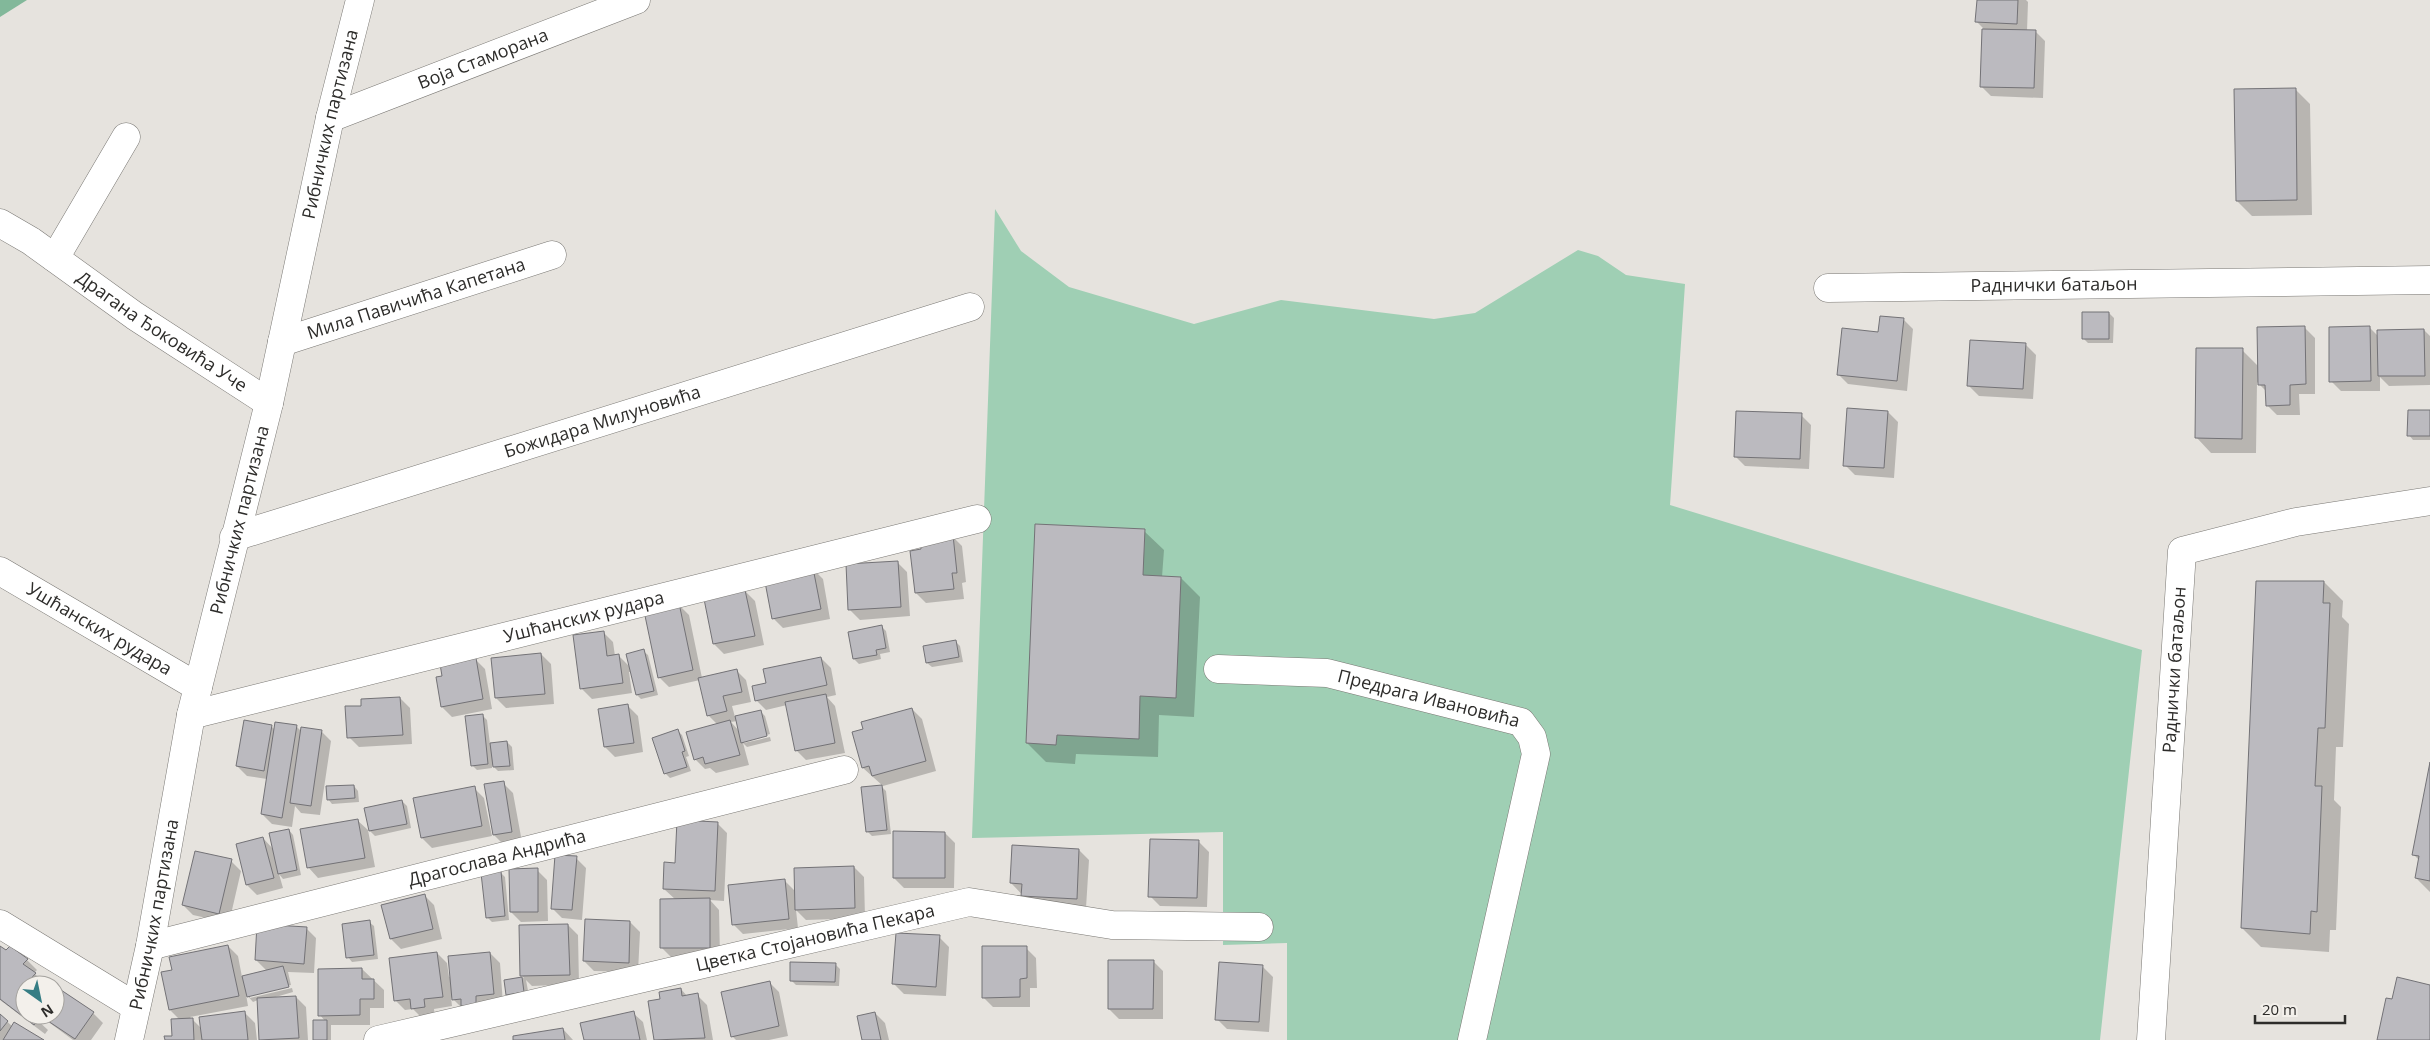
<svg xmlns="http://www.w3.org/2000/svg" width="2430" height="1040" viewBox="0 0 2430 1040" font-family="'Open Sans',sans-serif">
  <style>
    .green { fill: #9fcfb4 }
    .forest { fill: #82b89a }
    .shadow { fill: #0003; fill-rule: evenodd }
    .building { fill: #bbbabf; stroke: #737276 }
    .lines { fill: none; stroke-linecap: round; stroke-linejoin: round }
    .minor-casing { stroke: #7a7874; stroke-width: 29 }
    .minor { stroke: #fff; stroke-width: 28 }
    .labels { text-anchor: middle; stroke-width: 5; stroke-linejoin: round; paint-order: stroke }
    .street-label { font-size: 18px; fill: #2d2c2a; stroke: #f3f0eb }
  </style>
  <rect width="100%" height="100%" fill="#e6e3de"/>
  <path class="green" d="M995,209l26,42 48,36 125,37 87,-24 153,19 41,-6 103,-63 20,6 28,19 59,9 -15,221 472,145 -42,390h-813v-97l-64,2v-113l-251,6z"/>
  <path class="forest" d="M0,0h27l-27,17z"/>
  <path class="shadow" d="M1978,0h48l2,2 -1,29h8l10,10 -2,57 -52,-2 -10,-10 2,-58 -6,-6z
    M2295,89l15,15 2,111 -60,1 -15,-15z
    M2109,313l5,5 -1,25h-25l-5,-5z
    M1903,319l10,10 -6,62 -59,-7 -10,-10 41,-41z
    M2305,328l10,10v56h-16l1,21h-23l-10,-10v-13l-10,-10 -1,71h-45l-14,-15 45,-88 17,17z
    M2370,328l8,8 46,-6 6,6v49l-41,1 -9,-9v14h-39l-10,-10z
    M2026,345l10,10 -3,44 -54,-3 -10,-10z
    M2430,411v29h-17l-4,-5z
    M1888,412l10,10 -4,56 -39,-3 -10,-10z
    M1801,415l10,10 -2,44 -64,-3 -10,-10z
    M1144,531l20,19 -2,27 19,1 19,19 -6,120 -35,-2 -1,42 -82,-3 -1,10 -29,-2 -19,-19z
    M952,536l10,10 4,36 -4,1 2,16 -38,4 -10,-10 6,-43z
    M897,562l10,10 3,44 -50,4 -10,-10z
    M813,569l10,10 7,40 -47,9 -10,-10z
    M2324,582l19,19 -1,16 7,7 -6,123h-7l-2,53 7,7 -5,123h-6l-1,22 -68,-5 -19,-19z
    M745,591l10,10 9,44 -40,9 -10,-10z
    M679,605l10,10 13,63 34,-8 10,10 5,22 -19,4 3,11 25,-6 5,5 5,18 -26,7v2l26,-6 1,4 -24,6 -4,-4 6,22 -33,8 -6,-5 -5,1 -10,-10 23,-34 -10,-10 -8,-35 -31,7 -10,-10zM737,721l2,10 -8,-9z
    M881,626l5,5 4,21 -10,2 1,5 -22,5 -5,-5 -5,-26z
    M603,632l10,10 2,14 3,-1 12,12 13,-16 5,4 10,40 -17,4 -4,-4 -6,-23h-2l3,21 -40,6 -10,-10z
    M955,641l5,5 3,16 -31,5 -5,-4z
    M541,654l10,10 3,40 -48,4 -10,-10z
    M821,658l10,10 5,27 -9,2 8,9 10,47 -39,7 -10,-10 -9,-45 -21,5 -10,-10 11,-16z
    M475,659l10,10 7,40 -40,8 -10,-10 2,-30z
    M400,698l10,10 2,36 -53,3 -10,-10 13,-30z
    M628,706l10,10 5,36 -28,5 -10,-10z
    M912,709l10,10 14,52 -53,15 -20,-18 -9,-35z
    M482,715l5,5 3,24 17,-2 5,5 2,23 -16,1 -6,-6v3l-15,2 -5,-5z
    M271,726l4,4 21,-4 6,6 19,-1 10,10 -11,74 -19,-2 -6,-7 -3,21 -20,-3 -10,-10 5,-35 -20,-3 -10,-10z
    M677,730l5,5 7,21 -3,1 5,14 -21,7 -4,-4 -13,-36z
    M2430,768v124l-14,-14 3,-18 -6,-6z
    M503,783l10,10 9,49 -18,3 -12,-12z
    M354,786l4,5 1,11 -27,2 -4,-5z
    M881,786l5,5 5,43 -19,2 -5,-5z
    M474,788l10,10 8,38 -60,12 -10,-10z
    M402,801l5,5 4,22 -36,8 -5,-5z
    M357,820l11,10 7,37 -57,11 -9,-10z
    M717,823l10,10 -3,68 -14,-1 9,10 1,47 -48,1 -10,-10 14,-48 -12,-11 12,-25z
    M289,830l4,5 8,40 -18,4 -4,-5 4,14 -26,7 -10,-10 -10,-40 26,-7 10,11z
    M945,833l10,10 -1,45h-50l-10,-10z
    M1199,842l10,10 -2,55 -47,-1 -10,-10z
    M1079,850l10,10 -3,48 -53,-2 -22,-23z
    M576,858l10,10 -4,52 -20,-2 -10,-10z
    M231,861l10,10 -12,52 -36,-8 -10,-10z
    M854,867l10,10 1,41 -59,2 -10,-10 2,18 -55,6 -10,-10 52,-43 11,11z
    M537,870l10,10 1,41 -27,1 -10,-10z
    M500,872l5,5 4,43 -17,2 -5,-5z
    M424,895l10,10 8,34 -41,10 -10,-10 -8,-34z
    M369,922l5,4 4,33 -26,3 -4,-5z
    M630,922l10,10 -2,40 -44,-1 -10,-10z
    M568,925l10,10 1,49 -47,2 -6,-6 3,16 -17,3 -5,-5 -2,-13 19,-3 -2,-2z
    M306,928l10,10 -2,35 -26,-1 3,13 -41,10v3l42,-10 1,4 -21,6 24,-1 10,10 2,33h-47l-3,-40 -5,2 -7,-8 2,12 -58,11 12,12 43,-16 10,10 2,17h-91l7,-3 7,-17 -10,-10 3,-39 55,-25 10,10 4,21 25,-6 -11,-11z
    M939,937l10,10 -3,49 -42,-2 -10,-10z
    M0,947l27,13 10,10 -3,3 11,11 -20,1v30h12l-2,3 13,12 -3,4 -45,-34z
    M1026,948l10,10 1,30h-7v19h-37l-10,-10z
    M437,953l10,10 2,14 41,-24 10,10 3,41 -40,5 -12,-12 1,9 -18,3 1,7 -13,2 -9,-9 -8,1 -10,-10z
    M1153,961l10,10v48h-44l-10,-10z
    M835,964l5,5 -1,17 -43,-1 -5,-5z
    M1263,967l10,10 -4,55 -42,-3 -10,-10z
    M362,969l22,21v18h-14v17h-39v15h-17l11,-19 -5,-6z
    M769,982l10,10 9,44 -19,4h-33l-4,-4z
    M55,988l38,25 10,10 -12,17h-18l-34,-25h16z
    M681,989l6,7 10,-1 10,10 6,35h-58l-6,-38 13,-2z
    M633,1013l10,9 4,18h-62z
    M875,1013l10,10 4,17h-26z
    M0,1015l13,12 29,13h-42z
    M563,1029l10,11h-58z"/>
  <path class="building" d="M1977,0h41l-1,24 -42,-2z
    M1982,29l54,1 -2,58 -54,-1z
    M2296,88l1,112 -61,1 -2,-112z
    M2082,312h27v27h-27z
    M1880,316l24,2 -7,63 -60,-6 5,-47 36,4z
    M2305,326l1,58 -16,1v20l-24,1 -1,-21h-7l-1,-58z
    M2370,326l1,55 -42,1v-55z
    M2424,329l1,47h-47l-1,-46z
    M1970,340l56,3 -3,46 -56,-3z
    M2196,348h47l-1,91 -47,-1z
    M1847,408l41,3 -4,57 -41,-2z
    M2408,410h22v26h-23z
    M1736,411l66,2 -2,46 -66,-2z
    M1035,524l110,5 -2,46 38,2 -5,121 -36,-2 -1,43 -82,-4 -1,10 -30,-2z
    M953,535l4,38h-5l2,16 -39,4 -5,-42 11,-2 -1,-11z
    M898,561l3,46 -53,3 -2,-46z
    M813,568l8,41 -49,10 -7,-37z
    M2256,581h68l-1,22h7l-5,125h-7l-3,58h7l-5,126 -6,-1 -1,23 -69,-6z
    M745,590l10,46 -42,8 -9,-45z
    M679,603l14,67 -35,8 -14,-67z
    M882,625l4,23 -10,2 1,5 -24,4 -5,-27z
    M604,631l3,25 12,-2 4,29 -43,6 -7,-54z
    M956,640l3,17 -33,6 -3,-17z
    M644,649l10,42 -18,4 -10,-41z
    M541,653l4,41 -50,4 -4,-40z
    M821,657l6,28 -72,16 -3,-15 14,-3 -3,-14z
    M476,658l7,41 -42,8 -5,-30 6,-1 -2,-12z
    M737,669l5,23 -19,4 4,15 -20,5 -9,-38z
    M826,694l9,49 -40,8 -10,-49z
    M400,697l3,38 -56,3 -2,-32h16v-7z
    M628,704l6,39 -30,4 -6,-38z
    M912,708l14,53 -54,15 -3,-10 -7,2 -10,-36 11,-3 -2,-7z
    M761,710l6,26 -26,7 -6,-27z
    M483,714l5,50 -17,2 -6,-50z
    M244,720l28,5 -8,46 -28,-5z
    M730,720l10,35 -35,9 -2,-7 -9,3 -8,-28z
    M275,722l22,3 -15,93 -21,-4z
    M301,727l21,3 -11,76 -21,-3z
    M678,729l7,22 -3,1 5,15 -23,7 -12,-36z
    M507,741l3,25 -17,1 -3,-24z
    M2430,762v119l-15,-3 4,-22 -7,-1z
    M504,781l8,51 -19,3 -9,-51z
    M354,785l1,13 -28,2 -1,-14z
    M882,785l5,45 -21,2 -5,-45z
    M475,786l7,40 -61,12 -8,-40z
    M402,800l5,24 -38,7 -5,-23z
    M358,819l7,39 -58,10 -7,-39z
    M677,820l41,2 -3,69 -52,-2 1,-27 11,1z
    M289,829l8,41 -19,4 -9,-41z
    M893,831l52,1v46h-52z
    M263,837l11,41 -28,7 -10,-41z
    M1150,839l49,1 -2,58 -49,-1z
    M1012,845l67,4 -2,50 -56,-3 1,-12 -12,-1z
    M195,851l37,8 -13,55 -37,-9z
    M555,855l22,1 -5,54 -21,-1z
    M854,866l1,42 -60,2 -1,-42z
    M538,868v44h-28l-1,-43z
    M501,871l4,45 -19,2 -5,-45z
    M785,879l4,40 -57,6 -4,-40z
    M425,894l8,35 -43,10 -9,-34z
    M710,898v50h-50v-49z
    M585,919l45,2 -1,42 -46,-2z
    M370,920l4,35 -28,3 -4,-34z
    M257,924l50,3 -3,37 -49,-4z
    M568,924l2,51 -50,1 -1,-51z
    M896,933l44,2 -4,52 -44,-3z
    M228,945l11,51 -70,14 -8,-38 11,-2 -3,-13z
    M0,946l6,4 4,-4 18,13 -5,5 13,9 -11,12 -5,9 5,4v17h8l6,4 -5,6 -34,-26z
    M982,946h45v32l-7,1v18l-38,1z
    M437,952l6,45 -19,2 1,8 -14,2 -1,-10 -16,2 -5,-43z
    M490,952l4,42 -18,2v9l-15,1v-7l-9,1 -4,-44z
    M1108,960h46l-1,49h-45z
    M790,962l46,1 -1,19 -45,-1z
    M1219,962l44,3 -4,57 -44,-2z
    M283,966l6,21 -42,10 -5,-21z
    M362,968v11h12v20h-14v16l-42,1v-47z
    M522,977l2,15 -18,3 -2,-15z
    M2397,977l33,8v55h-53l9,-42 6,1z
    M770,981l9,45 -48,11 -10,-45z
    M55,986l39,26 -19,27 -36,-24h16z
    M681,988l1,8 16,-3 7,45 -51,2 -6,-39 12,-2 -1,-7z
    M296,996l3,42 -40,2 -2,-42z
    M245,1011l3,29h-46l-3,-23z
    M634,1011l6,29h-56l-4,-17z
    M875,1012l6,28h-19l-5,-24z
    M0,1014l8,7 -8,10z
    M193,1018l1,22h-29l-1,-4h8l-1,-17z
    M313,1020h14v20h-14z
    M14,1022l30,18h-41z
    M563,1028l2,12h-52v-4z"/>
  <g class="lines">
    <g class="minor-casing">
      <g id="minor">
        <path id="s1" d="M330,118l306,-118"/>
        <path id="s2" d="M0,223l31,18 104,75 134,87"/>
        <path d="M55,258l71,-121"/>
        <path id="s3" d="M1828,288l602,-8"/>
        <path id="s4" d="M282,342l270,-87"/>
        <path id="s5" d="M234,537l736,-230"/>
        <path id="s6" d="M0,571l198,116"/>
        <path id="s7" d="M1218,669l109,4 194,49 11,15 4,17 -64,286"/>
        <path id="s8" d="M191,715l786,-196"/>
        <path d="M0,924l136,83"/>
        <path id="s9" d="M150,946l694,-176"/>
        <path id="s10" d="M129,1040l21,-94 41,-231 78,-312 61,-285 30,-118"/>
        <path id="s11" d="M378,1040l591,-138 143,23 147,2"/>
        <path id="s12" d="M2151,1040l31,-489 114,-29 134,-21"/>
      </g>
    </g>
    <use href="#minor" class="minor"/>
  </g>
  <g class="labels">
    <g class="street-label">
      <text dy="6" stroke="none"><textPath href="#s1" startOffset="164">Воја Стаморана</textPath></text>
      <text dy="6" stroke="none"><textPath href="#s10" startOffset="938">Рибничких партизана</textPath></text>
      <text dy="6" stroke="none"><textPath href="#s3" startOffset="226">Раднички батаљон</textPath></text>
      <text dy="6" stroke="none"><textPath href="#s4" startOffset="141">Мила Павичића Капетана</textPath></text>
      <text dy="6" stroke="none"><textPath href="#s2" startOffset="195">Драгана Ђоковића Уче</textPath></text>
      <text dy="6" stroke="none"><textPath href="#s5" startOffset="386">Божидара Милуновића</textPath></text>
      <text dy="6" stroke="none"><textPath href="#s10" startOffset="532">Рибничких партизана</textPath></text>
      <text dy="6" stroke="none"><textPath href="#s8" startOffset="405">Ушћанских рудара</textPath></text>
      <text dy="6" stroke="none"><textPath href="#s6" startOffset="115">Ушћанских рудара</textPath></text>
      <text dy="6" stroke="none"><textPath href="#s12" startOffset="371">Раднички батаљон</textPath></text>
      <text dy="6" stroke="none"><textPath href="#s7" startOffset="214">Предрага Ивановића</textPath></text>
      <text dy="6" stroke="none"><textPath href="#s9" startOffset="358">Драгослава Андрића</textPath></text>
      <text dy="6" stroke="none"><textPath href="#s10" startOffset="128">Рибничких партизана</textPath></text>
      <text dy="6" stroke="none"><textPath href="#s11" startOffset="449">Цветка Стојановића Пекара</textPath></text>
    </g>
  </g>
  <g transform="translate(40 1000) rotate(147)"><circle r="24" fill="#f3f0eb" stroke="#a4a29e"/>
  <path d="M0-4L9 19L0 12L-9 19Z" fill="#357d84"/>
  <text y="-8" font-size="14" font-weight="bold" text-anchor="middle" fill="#2d2c2a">N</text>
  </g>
  <path d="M2255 1015v8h90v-8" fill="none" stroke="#2d2c2a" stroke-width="2.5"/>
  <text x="2262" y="1015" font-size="15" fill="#2d2c2a" stroke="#f3f0eb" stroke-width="4" paint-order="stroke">20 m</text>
</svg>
